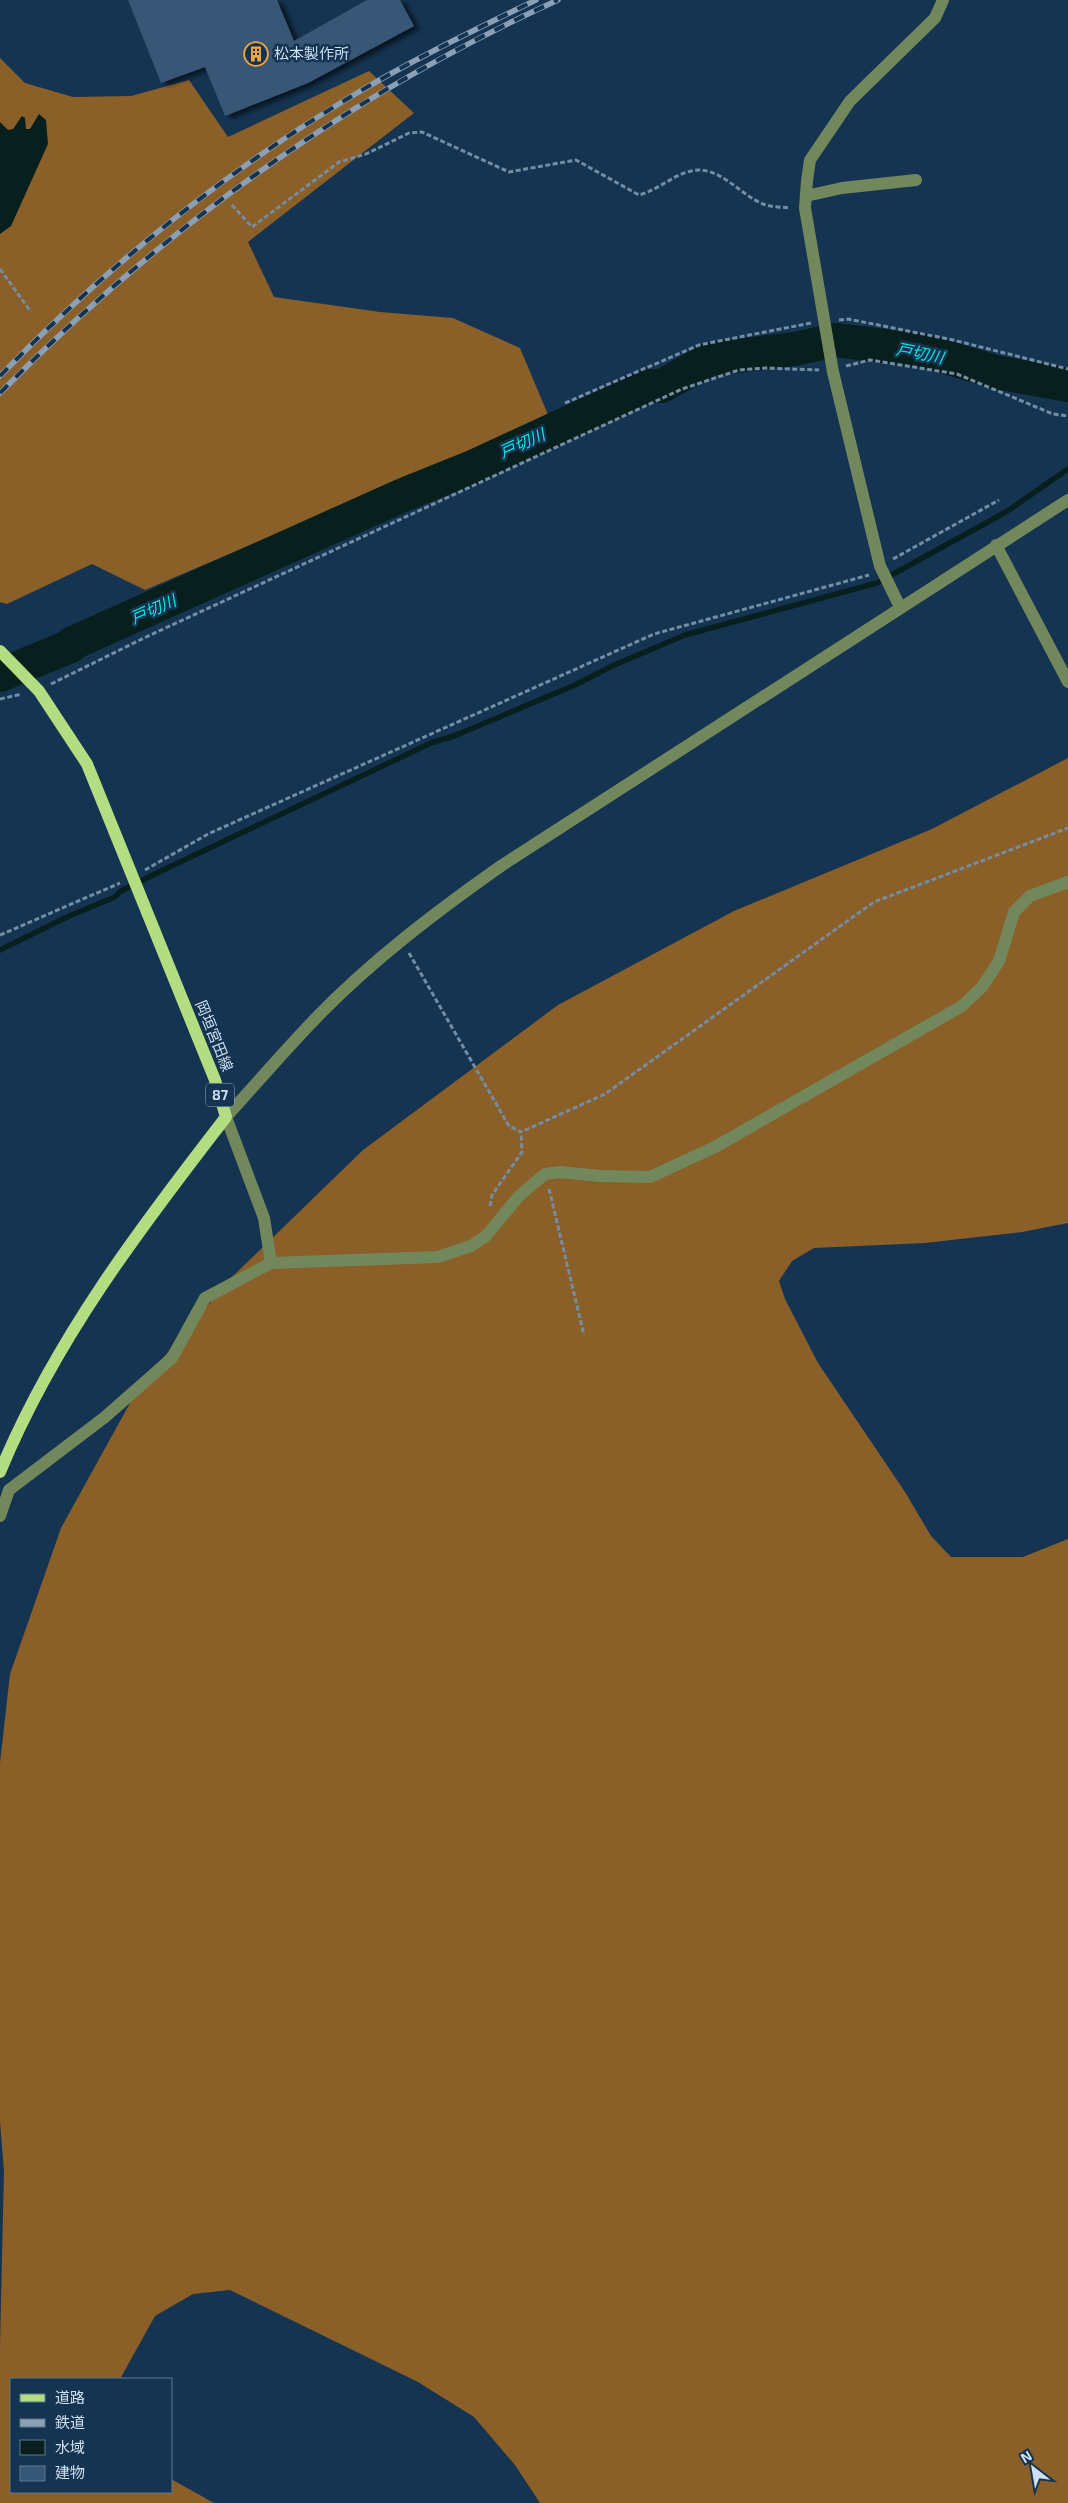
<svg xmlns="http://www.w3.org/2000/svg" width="1068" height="2503" viewBox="0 0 1068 2503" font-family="'Exo 2','Noto Sans JP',sans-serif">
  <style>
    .forest { fill: #8b5f28 }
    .water { fill: #07201e }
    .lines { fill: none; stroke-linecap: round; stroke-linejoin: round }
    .stream { stroke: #07201e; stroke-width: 5.5 }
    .river { stroke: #07201e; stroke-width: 34 }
    .building { fill: #375776; filter: url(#shadow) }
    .path { stroke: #748da4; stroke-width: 3; stroke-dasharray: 5 2.5; stroke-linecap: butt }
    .minor { stroke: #72885c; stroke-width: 12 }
    .major { stroke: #b2dd81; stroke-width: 12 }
    .rail-casing { stroke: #8aa0b7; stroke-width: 5.5 }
    .rail { stroke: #153451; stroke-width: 4; stroke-dasharray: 11; stroke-linecap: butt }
    .labels { text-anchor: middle; stroke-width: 5; stroke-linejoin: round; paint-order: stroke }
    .shield { fill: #153451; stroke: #96acc2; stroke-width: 1 }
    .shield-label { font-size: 14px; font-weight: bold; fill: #cddff2 }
    .poi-label { font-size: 15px; fill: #cddff2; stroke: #153451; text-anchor: start }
    .street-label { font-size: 15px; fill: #cddff2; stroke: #153451 }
    .water-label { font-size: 16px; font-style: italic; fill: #09e9e0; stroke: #153451 }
  </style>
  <defs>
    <filter id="shadow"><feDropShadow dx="5.5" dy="3" stdDeviation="2.5" flood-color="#0009"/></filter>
  </defs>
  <rect width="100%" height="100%" fill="#153451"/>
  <path class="forest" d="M0,58l25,25 48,14 58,-1 58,-16 39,57 141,-66 45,42 -166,129 26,55 106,15 73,6 67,30 29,69 -404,173 -53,-26 -85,40 -7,-2z
    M1068,758v465l-46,9 -97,11 -111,5 -22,13 -13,20 6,18 33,64 87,129 26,44 20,21h72l45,-18v964h-528l-25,-38 -41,-48 -56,-35 -188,-92 -37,4 -38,22 -35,63h-109v113h160v-13l43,24h-214v-157l4,-175 -4,-49v-359l10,-89 51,-146 79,-143 93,-109 130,-126 195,-145 176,-94 198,-82z"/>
  <path class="water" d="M39,114l7,6 2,24 -37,82 -11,8v-112l8,8 5,-1 9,-13 3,2 1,11h4z"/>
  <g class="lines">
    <path class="stream" d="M0,950l69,-34 46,-19 6,-6 38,-19 272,-129 23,-7 121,-51 37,-19 73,-31 192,-52 129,-71 62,-43"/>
    <path class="river" d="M0,675l71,-29v-2l332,-149 72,-29 173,-80h14l48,-27 85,-10 40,-9 91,11 69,21 73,13"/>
  </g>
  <path class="building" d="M128,0h149l17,41 73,-41h33l14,26 -106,57 -83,33 -20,-49 -44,16z"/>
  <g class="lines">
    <path class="path" d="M232,205l20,22 87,-65 27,-8 43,-21 13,-1 87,40 67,-12 63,35c19,-5 34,-20 52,-24 27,-7 49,24 72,33 8,3 18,3 27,4
      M0,269l31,43
      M839,320l9,-1 105,21 115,29
      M846,366l24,-6 87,14 96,40 15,2
      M565,403l134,-58 112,-22
      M893,559l106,-59
      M51,684l95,-47 536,-248 57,-19 26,-2 54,2
      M0,699l22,-5
      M145,870l63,-36 446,-200 215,-59
      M0,935l120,-52
      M409,953l100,173 12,6 84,-38 269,-192 194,-74
      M549,1189l35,146
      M490,1206l2,-11 30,-43 -1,-20"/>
    <path class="minor" d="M806,196l36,-8 74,-8
      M1068,500l-567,366c-64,45 -130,95 -185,152 -31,32 -60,66 -90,99l38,101 7,45 167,-6 33,-11 15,-10 33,-40 26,-22 15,-2 40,4 50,1 65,-30 247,-141 20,-19 17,-26 15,-49 16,-16 38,-14
      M996,545l72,137
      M900,607l-20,-41 -47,-194 -28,-164 2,-27 3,-21 40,-59 85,-83 8,-18
      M0,1516l9,-26 96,-73 67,-59 33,-60 66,-35"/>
    <path class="major" d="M0,651l39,40 48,73 128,316 11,37c-86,111 -172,224 -226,355"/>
    <g class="rail-casing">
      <path id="rail" d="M0,376c101,-104 217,-198 342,-274 62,-38 128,-70 194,-102
        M0,393c162,-164 347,-297 558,-393"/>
    </g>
    <use href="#rail" class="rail"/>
  </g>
  <defs>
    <g id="building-ring" transform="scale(1.25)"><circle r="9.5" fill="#153451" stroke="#f2a541" stroke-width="1.5"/><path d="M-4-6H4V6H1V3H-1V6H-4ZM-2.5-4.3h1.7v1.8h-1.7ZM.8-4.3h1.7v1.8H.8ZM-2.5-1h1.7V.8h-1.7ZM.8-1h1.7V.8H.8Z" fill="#f2a541"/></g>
  </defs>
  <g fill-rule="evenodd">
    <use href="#building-ring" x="256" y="54"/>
  </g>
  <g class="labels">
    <rect class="shield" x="206" y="1083.5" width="28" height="23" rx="4"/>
    <g class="shield-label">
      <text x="220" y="1100">87</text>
    </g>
    <g class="poi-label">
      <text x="274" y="59">松本製作所</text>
    </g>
    <g class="street-label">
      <text transform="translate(214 1036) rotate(68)" y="5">岡垣宮田線</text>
    </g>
    <g class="water-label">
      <text transform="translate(920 353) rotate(11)" y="6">戸切川</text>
      <text transform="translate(522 443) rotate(-24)" y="6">戸切川</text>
      <text transform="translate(153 609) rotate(-24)" y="6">戸切川</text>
    </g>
  </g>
  <rect x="10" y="2378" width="162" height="115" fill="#153451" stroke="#5f7891"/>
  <rect x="20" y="2394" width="25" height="8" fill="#b2dd81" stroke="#5f7891"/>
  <text x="55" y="2403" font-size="15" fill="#cddff2">道路</text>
  <rect x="20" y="2419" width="25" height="8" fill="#8aa0b7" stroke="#5f7891"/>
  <text x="55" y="2428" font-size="15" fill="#cddff2">鉄道</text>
  <rect x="20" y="2440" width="25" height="15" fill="#07201e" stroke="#5f7891"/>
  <text x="55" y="2453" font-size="15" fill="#cddff2">水域</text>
  <rect x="20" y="2466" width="25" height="15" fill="#375776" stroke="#5f7891"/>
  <text x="55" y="2478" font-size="15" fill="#cddff2">建物</text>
  <g transform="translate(1033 2468) rotate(329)" stroke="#153451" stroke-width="4" paint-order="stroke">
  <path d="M0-4L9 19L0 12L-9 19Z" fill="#cddff2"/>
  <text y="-8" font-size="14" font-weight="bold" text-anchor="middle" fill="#cddff2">N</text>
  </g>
</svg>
